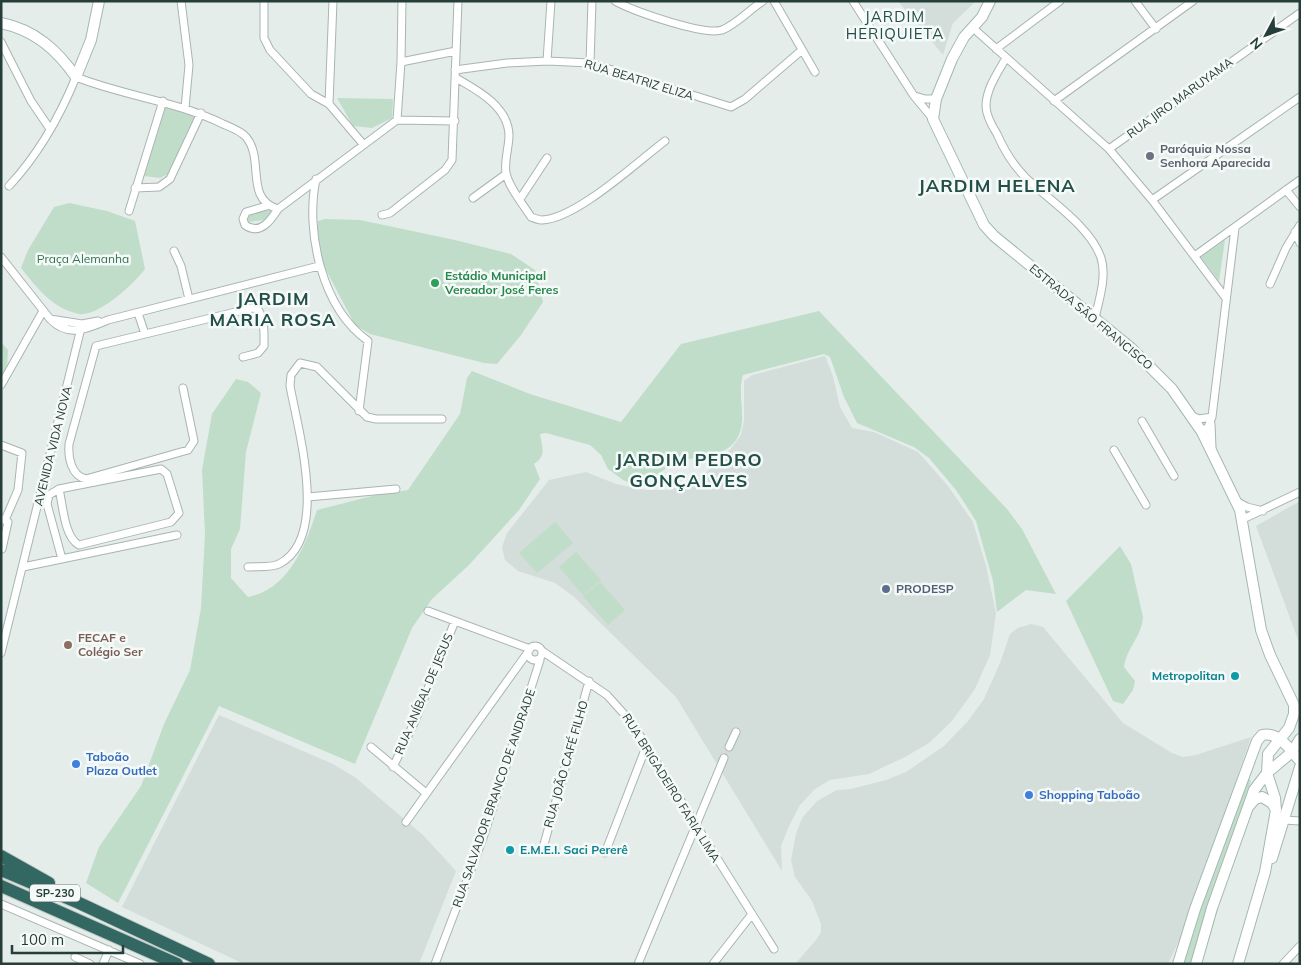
<svg xmlns="http://www.w3.org/2000/svg" width="1301" height="965" viewBox="0 0 1301 965" font-family="Mulish,sans-serif">
  <style>
    .built { fill: #d3ddd9 }
    .green { fill: #c0ddca }
    .lines { fill: none; stroke-linecap: round; stroke-linejoin: round }
    .street-casing { stroke: #a8b5b2; stroke-width: 9 }
    .secondary-casing { stroke: #a4b8b3; stroke-width: 12 }
    .highway-casing { stroke: #c2c9c8; stroke-width: 14 }
    .street { stroke: #fff; stroke-width: 7 }
    .secondary { stroke: #fff; stroke-width: 10 }
    .highway { stroke: #336862; stroke-width: 12 }
    .worship-dot { fill: #6b7280; stroke: #f5faf8; stroke-width: 2 }
    .leisure-dot { fill: #2e9e5b; stroke: #f5faf8; stroke-width: 2 }
    .service-dot { fill: #5c6f8a; stroke: #f5faf8; stroke-width: 2 }
    .education-dot { fill: #8d6e63; stroke: #f5faf8; stroke-width: 2 }
    .culture-dot { fill: #0f9aa8; stroke: #f5faf8; stroke-width: 2 }
    .shop-dot { fill: #3f7fe0; stroke: #f5faf8; stroke-width: 2 }
    .labels { text-anchor: middle; stroke-width: 5; stroke-linejoin: round; paint-order: stroke }
    .shield { fill: #f5faf8; stroke: #637673; stroke-width: 1 }
    .shield-label { font-size: 11px; font-weight: bold; fill: #253e3a }
    .street-label { font-size: 12px; fill: #253e3a; stroke: #f5faf8 }
    .worship-label { font-size: 12px; font-weight: bold; fill: #5b616d; stroke: #f5faf8; text-anchor: start }
    .park-label { font-size: 12px; fill: #327251; stroke: #f5faf8 }
    .leisure-label { font-size: 12px; font-weight: bold; fill: #27864d; stroke: #f5faf8; text-anchor: start }
    .service-label { font-size: 12px; font-weight: bold; fill: #4e5e75; stroke: #f5faf8; text-anchor: start }
    .education-label { font-size: 12px; font-weight: bold; fill: #785e54; stroke: #f5faf8; text-anchor: start }
    .culture-label { font-size: 12px; font-weight: bold; fill: #0d838f; stroke: #f5faf8; text-anchor: end }
    .shop-label { font-size: 12px; font-weight: bold; fill: #366cbe; stroke: #f5faf8; text-anchor: start }
    .quarter-label { font-size: 15px; letter-spacing: 1px; fill: #224f48; stroke: #f5faf8 }
    .district-label { font-size: 18px; font-weight: bold; letter-spacing: 1px; fill: #224f48; stroke: #f5faf8 }
  </style>
  <rect width="100%" height="100%" fill="#e5edea"/>
  <path class="built" d="M898,1h78l-23,22 -10,32z
    M825,356l8,20 7,31 12,21 22,4 44,20 30,34 25,36 13,44 10,47 -6,42 -15,34 -23,32 -23,22 -24,14 -36,17 -39,6 -15,9 -15,16 -11,21 -8,20 1,25 -106,-174 -103,-101 -18,-13 -37,-12 -13,-11 -3,-13 5,-14 42,-53 37,-8 30,12 29,6h22l30,-9 33,-31 11,-15 3,-14v-40l8,-6z
    M1300,501v144l-44,-119z
    M1031,624l12,3 80,96 49,30 11,4 13,-2 55,-18 -66,191 -17,36h-373l21,-24 5,-8v-8l-9,-23 -17,-24 -4,-17 5,-26 6,-16 15,-17 20,-11 14,-1 35,-9 20,-8 38,-26 24,-25 16,-22 16,-36 10,-29 8,-6z
    M219,715l114,49 23,14 68,58 32,35 -37,93h-175l-122,-57z"/>
  <path class="green" d="M337,98l56,1 -1,19 -20,10 -19,-2z
    M166,106l30,9 -24,57 -12,6 -16,-2z
    M69,203l38,8 28,10 10,48c-11,15 -47,48 -66,45 -26,-5 -43,-27 -58,-46l7,-18 26,-43z
    M271,210v9l-22,3 -4,-7z
    M325,219l35,1 95,20 56,14 24,16 8,32 -22,33 -24,29 -13,-1 -114,-29 -15,-9 -30,-57 -7,-16v-31z
    M1225,240l-6,41 -19,-25z
    M819,311l188,198 15,20 34,65 -30,-4 -29,22 -4,-31 -17,-60 -20,-31 -27,-32 -15,-11 -57,-24 -13,-26 -14,-40 -6,-3 -81,21c-6,19 3,39 -3,57 -10,29 -44,21 -66,32 -13,6 -22,17 -36,22l-15,-6 -15,-11 -7,-14 -11,-10 -44,-12 -6,1c2,13 7,22 -6,30l6,15 -21,31 -50,55 -37,34 -20,29 -57,136 -136,-58 -101,197 -32,-20 13,-36 42,-61 23,-62 26,-54 11,-62 4,-74 -3,-64 10,-56 24,-35 12,3 13,11 -15,59 -6,77 -9,20v29l17,19c40,-7 58,-52 69,-87l59,-15 32,-5 52,-76 7,-36 5,-7 58,23 91,28 60,-78z
    M1,342l7,8 -1,20 -6,12z
    M555,522l18,21 -36,30 -18,-20z
    M1120,546l11,18 12,53c-1,19 -17,32 -19,50l11,14 -2,9 -10,14 -10,-3 -47,-100z
    M576,552l25,28 -18,15 -24,-28z
    M600,582l25,28 -17,15 -25,-29z
    M1248,777l3,4 -61,183h-9z"/>
  <g class="lines">
    <g class="street-casing">
      <path id="street" d="M181,1l8,64 -4,43
        M264,1v37l6,12 41,44 18,10 34,40
        M615,1c18,10 89,35 107,29 15,-6 27,-20 41,-29
        M774,1l41,71
        M853,1l61,95 19,23
        M1135,1l21,28
        M973,28l136,121 43,51 73,97
        M1,42l30,59 19,28
        M996,49l64,-48
        M1006,58c-8,14 -20,31 -20,48 0,10 6,20 11,28 7,16 17,32 29,44 23,22 65,49 75,80 6,18 -2,42 -6,60
        M547,61l4,-60
        M401,62l55,-11
        M590,63l2,-62
        M455,70l52,-7 40,-2 43,2 141,44 14,-8 57,-49
        M456,78c21,12 52,28 53,57 0,12 -5,26 -3,38 3,15 17,31 25,44 3,1 8,3 11,3 34,-1 95,-58 123,-79
        M915,96l10,3h11
        M1054,101l139,-100
        M329,104l4,-103
        M397,120l4,-58 1,-61
        M1109,149l191,-136
        M316,179c-11,53 6,129 52,162l-9,70
        M9,186c28,-30 51,-70 67,-109 48,19 100,24 147,47 7,3 18,7 23,13 19,22 -2,62 32,72l119,-89 58,1
        M135,188l24,-1 11,-8 31,-66
        M1286,190l14,17
        M473,198l33,-24
        M520,199l27,-41
        M1152,200l148,-103
        M267,206l-21,6 -3,7 2,6c15,11 26,-5 33,-16
        M129,211l34,-110
        M382,215l8,-2 55,-43 7,-10 6,-159
        M1295,232l5,11
        M174,251l7,15 8,33
        M1196,255l104,-75
        M1,257l49,62c18,19 37,10 58,1l211,-54
        M1270,284l16,-36 14,-23
        M138,313l7,21
        M50,319l32,5 16,-3
        M1,385l42,-74
        M183,388l11,53 -6,9 -102,29c-15,-3 -18,-22 -17,-35l27,-98 156,-38 6,1c7,12 6,24 6,37l-6,7 -15,4
        M1192,416l7,3 13,-2
        M1142,421l32,55
        M1211,424l1,24
        M1202,432l6,-5 4,-10 23,-189
        M1,445l21,8 -4,37 -13,30
        M1114,450l32,55
        M59,489c4,16 5,48 20,56l92,-23 8,-9 -12,-39 -6,-5 -102,20 -10,6 -2,9 15,55
        M308,497l88,-8
        M1236,501l11,6 16,4
        M2,519l6,3 -6,27
        M1241,520l59,-28
        M23,567l154,-32
        M248,567c9,-1 23,1 31,-3 51,-26 19,-134 11,-178l1,-11 9,-12 17,4 50,50 9,2h66
        M428,611l102,38
        M528 653a7 7 0 1 1 14 0a7 7 0 1 1-14 0Z
        M542,651l65,44 25,28 142,226
        M1,653l81,-329
        M371,747l55,46
        M729,747l7,-15
        M393,767l22,-46 40,-100
        M1284,820l16,1
        M406,822l122,-170
        M543,848l46,-167
        M605,853l41,-106
        M1,904l139,60
        M75,957l15,7
        M103,964l6,-14
        M435,964l48,-126 57,-178
        M638,964l86,-206
        M713,964l39,-50
        M1283,964l17,-18"/>
    </g>
    <g class="secondary-casing">
      <path id="secondary" d="M990,1l-8,16 -18,20 -12,22 -16,40 -3,20 51,106 10,11 137,112 41,41 30,43 38,78 21,120 9,25 24,50v9l-5,14 -21,26 -1,19 8,25 1,12 -11,62 -27,92
        M1,23c34,7 56,27 75,54
        M76,77l15,-37 8,-39
        M1248,807l7,-8 7,-2 10,6 4,7
        M1272,858l28,-91
        M1178,964l17,-55 62,-168 5,-6c17,-4 28,15 38,26
        M1196,964l16,-56 42,-118 13,-17 25,-21 8,-13"/>
    </g>
    <g class="highway-casing">
      <path id="highway" d="M1,856l48,27
        M1,870l78,33 130,61
        M1,886l176,78"/>
    </g>
    <use href="#street" class="street"/>
    <use href="#secondary" class="secondary"/>
    <use href="#highway" class="highway"/>
  </g>
  <circle class="worship-dot" cx="1150" cy="156" r="5"/>
  <circle class="leisure-dot" cx="435" cy="283" r="5"/>
  <circle class="service-dot" cx="886" cy="589" r="5"/>
  <circle class="education-dot" cx="68" cy="645" r="5"/>
  <g class="culture-dot">
    <circle cx="1235" cy="676" r="5"/>
    <circle cx="510" cy="850" r="5"/>
  </g>
  <g class="shop-dot">
    <circle cx="76" cy="764" r="5"/>
    <circle cx="1029" cy="795" r="5"/>
  </g>
  <g class="labels">
    <rect class="shield" x="30" y="884.5" width="50" height="17" rx="4"/>
    <g class="shield-label">
      <text x="55" y="897">SP-230</text>
    </g>
    <g class="street-label">
      <text transform="translate(639 80) rotate(17)" y="4">RUA BEATRIZ ELIZA</text>
      <text transform="translate(1180 98) rotate(-36)" y="4">RUA JIRO MARUYAMA</text>
      <text transform="translate(1091 317) rotate(40)" y="4">ESTRADA SÃO FRANCISCO</text>
      <text transform="translate(53 446) rotate(-76)" y="4">AVENIDA VIDA NOVA</text>
      <text transform="translate(424 694) rotate(-67)" y="4">RUA ANÍBAL DE JESUS</text>
      <text transform="translate(566 764) rotate(-74)" y="4">RUA JOÃO CAFÉ FILHO</text>
      <text transform="translate(671 788) rotate(58)" y="4">RUA BRIGADEIRO FARIA LIMA</text>
      <text transform="translate(494 798) rotate(-71)" y="4">RUA SALVADOR BRANCO DE ANDRADE</text>
    </g>
    <g class="worship-label">
      <text x="1160" y="153">Paróquia Nossa<tspan x="1160" dy="14">Senhora Aparecida</tspan></text>
    </g>
    <g class="park-label">
      <text x="83" y="263">Praça Alemanha</text>
    </g>
    <g class="leisure-label">
      <text x="445" y="280">Estádio Municipal<tspan x="445" dy="14">Vereador José Feres</tspan></text>
    </g>
    <g class="service-label">
      <text x="896" y="593">PRODESP</text>
    </g>
    <g class="education-label">
      <text x="78" y="642">FECAF e<tspan x="78" dy="14">Colégio Ser</tspan></text>
    </g>
    <g class="culture-label">
      <text x="1225" y="680">Metropolitan</text>
      <text x="520" y="854" text-anchor="start">E.M.E.I. Saci Pererê</text>
    </g>
    <g class="shop-label">
      <text x="86" y="761">Taboão<tspan x="86" dy="14">Plaza Outlet</tspan></text>
      <text x="1039" y="799">Shopping Taboão</text>
    </g>
    <g class="quarter-label">
      <text x="895" y="22">JARDIM<tspan x="895" dy="17">HERIQUIETA</tspan></text>
    </g>
    <g class="district-label">
      <text x="997" y="192">JARDIM HELENA</text>
      <text x="273" y="305">JARDIM<tspan x="273" dy="21">MARIA ROSA</tspan></text>
      <text x="689" y="466">JARDIM PEDRO<tspan x="689" dy="21">GONÇALVES</tspan></text>
    </g>
  </g>
  <rect width="1301" height="965" fill="none" stroke="#253e3a" stroke-width="5"/>
  <g transform="translate(1266 35) rotate(229)" stroke="#f5faf8" stroke-width="4" paint-order="stroke">
  <path d="M0-4L9 19L0 12L-9 19Z" fill="#253e3a"/>
  <text y="-8" font-size="14" font-weight="bold" text-anchor="middle" fill="#253e3a">N</text>
  </g>
  <path d="M12 945v8h111v-8" fill="none" stroke="#253e3a" stroke-width="2.5"/>
  <text x="20" y="945" font-size="15" fill="#253e3a" stroke="#f5faf8" stroke-width="4" paint-order="stroke">100 m</text>
</svg>
